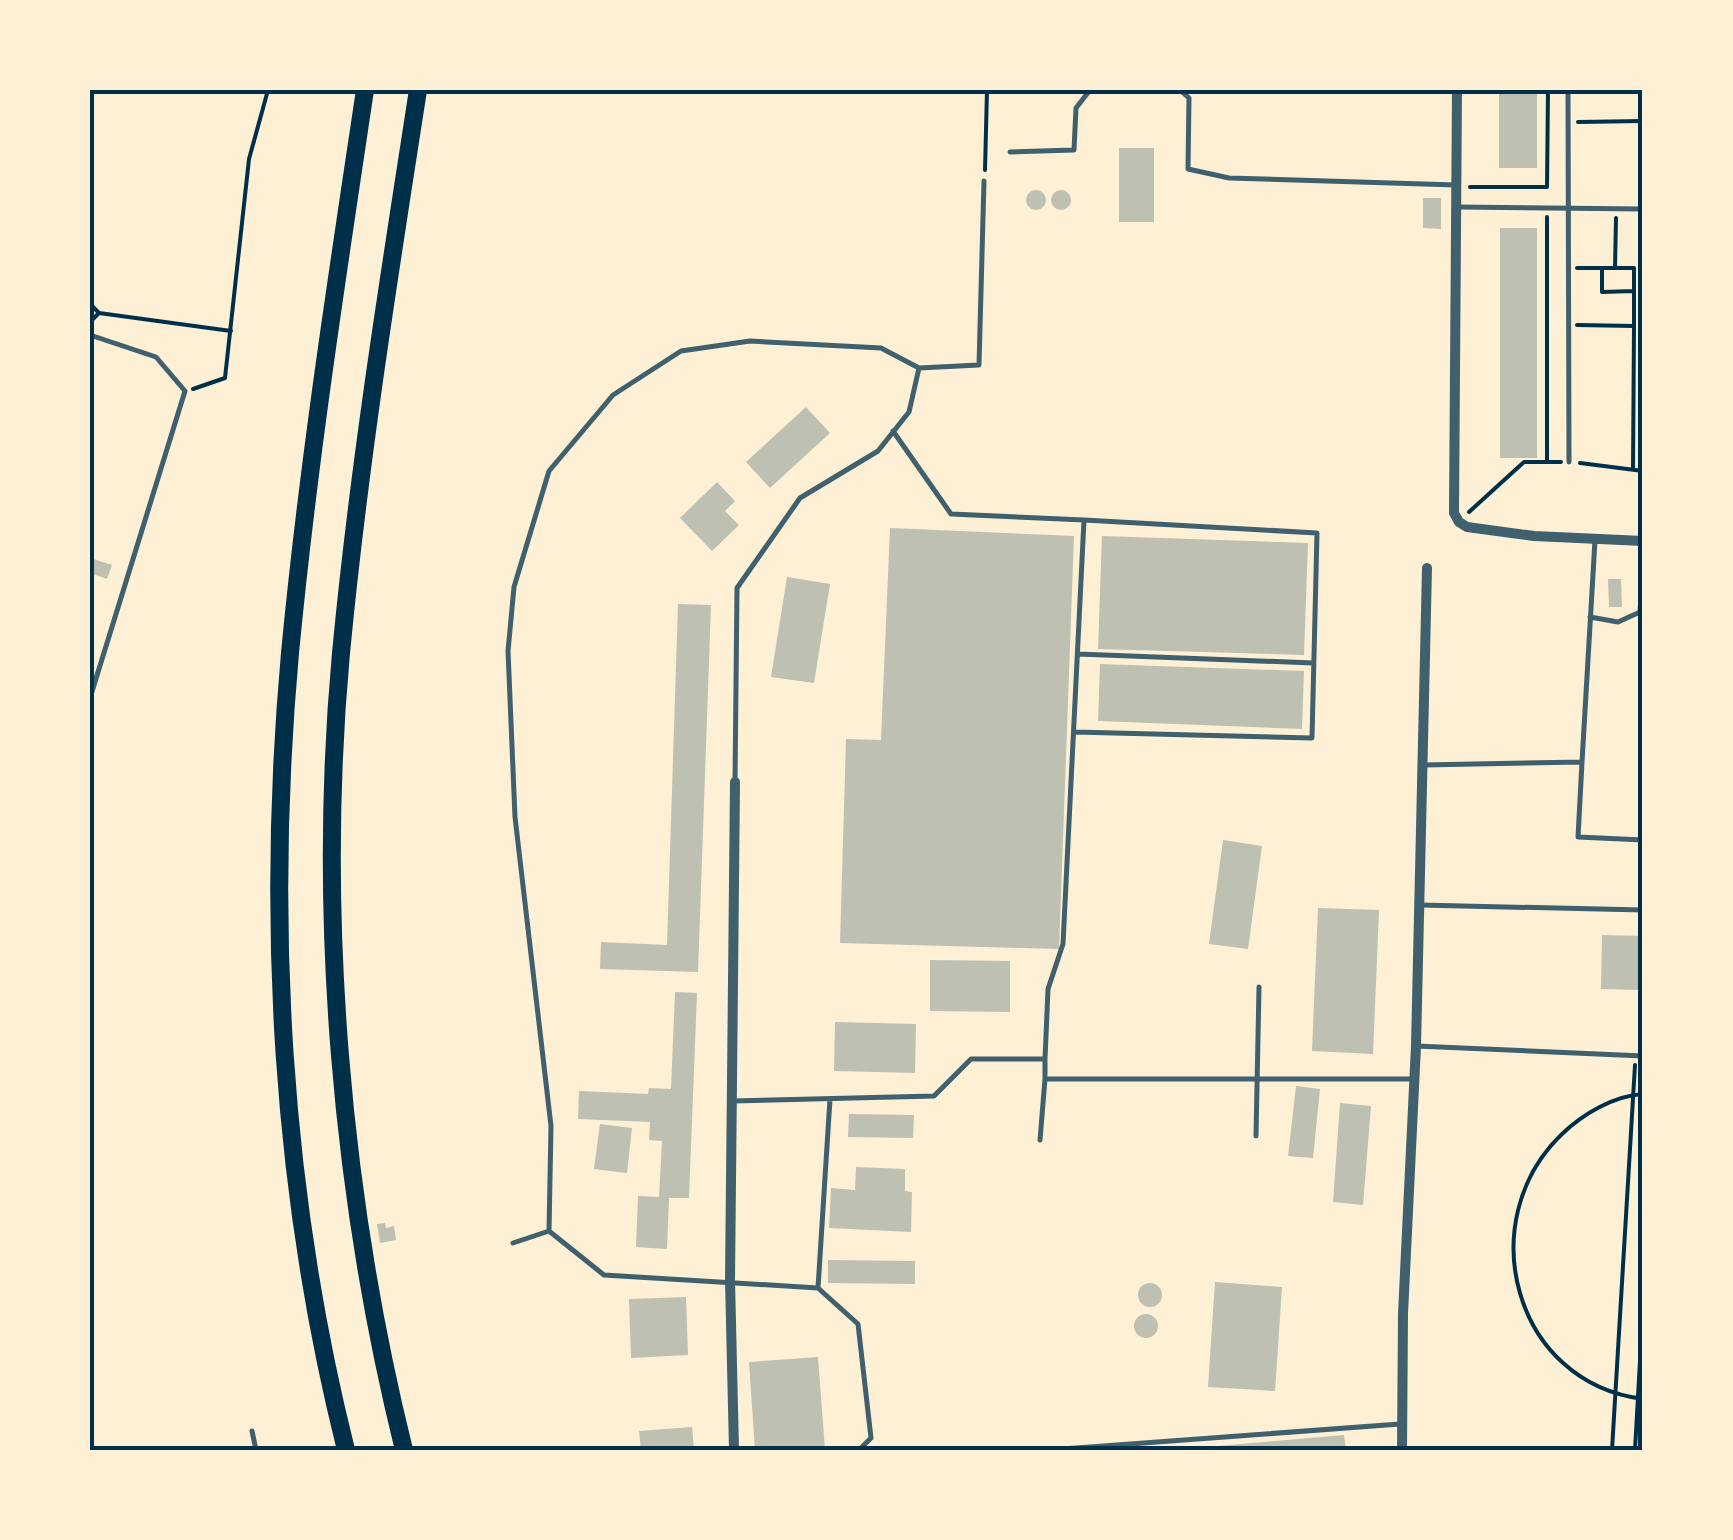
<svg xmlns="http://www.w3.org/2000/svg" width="1733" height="1540" viewBox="0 0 1733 1540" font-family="'Golos Text',sans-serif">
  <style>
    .building { fill: #bec0b2 }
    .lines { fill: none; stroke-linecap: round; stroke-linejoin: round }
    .path { stroke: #003049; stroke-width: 4 }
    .service { stroke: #3f606c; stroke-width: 5 }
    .minor { stroke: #3f606c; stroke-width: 10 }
    .trunk { stroke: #003049; stroke-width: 18 }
    .neatline { fill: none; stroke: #003049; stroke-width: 4 }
  </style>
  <rect width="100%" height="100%" fill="#fdf0d5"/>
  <path class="building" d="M1499,90h38v78h-38z
    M1119,148h35v74h-35z
    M1051 200a10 10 0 1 1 20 0a10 10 0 1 1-20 0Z
    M1026 200a10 10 0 1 1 20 0a10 10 0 1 1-20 0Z
    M1423,198h18v31l-18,-1z
    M1500,228h37v230h-37z
    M806,407l24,26 -60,55 -24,-26z
    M717,482l18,19 -10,10 14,14 -27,26 -32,-33z
    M890,528l184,8 -15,413 -219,-6 6,-204 35,1z
    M1102,536l206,7 -4,112 -206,-6z
    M90,558l22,7 -5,14 -17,-6z
    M787,577l43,7 -16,99 -43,-6z
    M1608,579h13l1,28h-13z
    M678,604l33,1 -13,367 -98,-3 1,-27 66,3z
    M1100,664l204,7 -2,58 -204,-8z
    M1223,840l39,6 -14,103 -39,-5z
    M1318,908l61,2 -6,144 -61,-3z
    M1602,935l41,1v54l-42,-1z
    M930,960l80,1v51l-80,-1z
    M675,992l22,1 -8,205h-20l-2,51 -31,-2 2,-51 21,1 3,-56 -13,-1 1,-18 -72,-3 1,-28 69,3 1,-6 22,1z
    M835,1022l81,2 -1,49 -81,-2z
    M1296,1086l24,3 -7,69 -25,-2z
    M1340,1103l31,3 -8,99 -30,-3z
    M849,1114l65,1 -1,23 -65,-1z
    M600,1124l32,4 -5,45 -33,-4z
    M856,1167l49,2v22l7,1 -1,40 -82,-4 2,-40 24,2z
    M385,1223l1,5 8,-2 2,14 -16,3 -3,-19z
    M828,1260l87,1v23l-87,-1z
    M1215,1282l67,5 -7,104 -67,-4z
    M1138 1295a12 12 0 1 1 24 0a12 12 0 1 1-24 0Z
    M686,1297l2,58 -57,3 -2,-59z
    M1134 1326a12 12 0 1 1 24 0a12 12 0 1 1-24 0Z
    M818,1357l7,93h-70l-6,-88z
    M692,1427l2,23h-53l-2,-19z
    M1344,1435l2,15h-140v-3z"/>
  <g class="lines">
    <path class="path" d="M1578,122l65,-1
      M985,170l2,-80
      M1470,187h77l1,-97
      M1547,217v245
      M1577,268h57v58
      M1602,268v24l32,-1
      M1615,268l1,-50
      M90,304l9,9 -9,9
      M99,313l132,18
      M1577,325l57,1 -1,143
      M193,389l32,-11 24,-219 19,-69
      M1580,463l63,8
      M1469,512l55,-50h37
      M1643,1094c-30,2 -60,20 -81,40 -91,87 -48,249 81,265
      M1612,1450l23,-385
      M1635,1450l8,-143"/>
    <path class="service" d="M1180,90l9,8 -1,71 41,9 227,7
      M1568,90l1,372
      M1010,152l64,-2 2,-42 14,-18
      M1458,207l185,2
      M90,335l66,22 29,34 -95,307
      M893,431l58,83 133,6 -21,424 -15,45 -3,70
      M1590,617l28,5 22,-10 2,-30
      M1078,654l235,9
      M1075,732l237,6 5,-205 -233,-13
      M1582,762l13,-222
      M1423,765l159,-3 -4,75 65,3
      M735,782l2,-194 63,-90 78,-47 31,-39 10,-44 60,-3 5,-184
      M1420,905l223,5
      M1416,1046l227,10
      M732,1101l202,-5 37,-37h74v20h369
      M1256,1136l3,-149
      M1040,1140l5,-61
      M549,1231l2,-105 -36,-309 -7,-166 6,-64 35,-116 64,-76 68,-44 69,-10 131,7 38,20
      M513,1243l36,-12 55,44 214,13 40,36 13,114 -12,12
      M818,1288l12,-189
      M252,1431l4,19
      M1049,1450l351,-26"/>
    <path class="minor" d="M1457,90l-3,423 5,9 8,5 67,9 109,5
      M734,1450l-4,-170 5,-498
      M1402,1450l1,-136 13,-268 11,-478"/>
    <path class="trunk" d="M346,1450c-65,-259 -80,-531 -56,-797 18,-189 47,-376 75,-563
      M404,1450c-63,-254 -87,-536 -63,-797 18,-189 48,-376 77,-563"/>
  </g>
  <rect width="1733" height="1540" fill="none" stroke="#fdf0d5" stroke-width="185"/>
  <rect x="92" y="92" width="1548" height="1356" class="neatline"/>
</svg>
